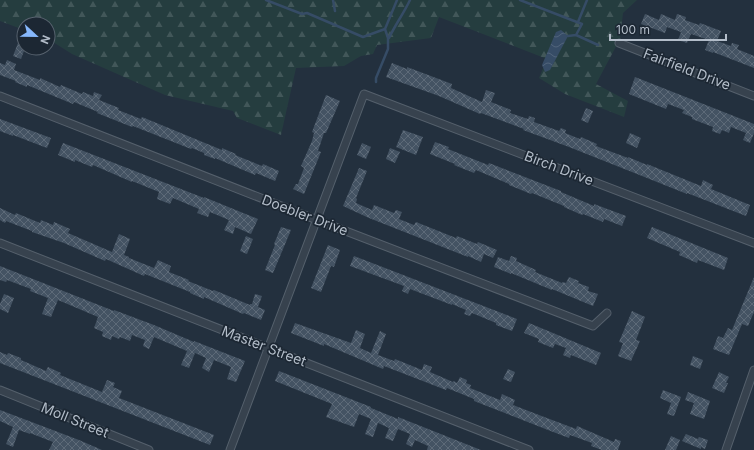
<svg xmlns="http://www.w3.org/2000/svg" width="754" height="450" viewBox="0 0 754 450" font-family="Inter,sans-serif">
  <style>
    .forest { fill: url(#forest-firs) }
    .water { fill: url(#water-waves) }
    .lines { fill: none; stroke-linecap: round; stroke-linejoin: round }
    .stream { stroke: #364c66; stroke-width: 2.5 }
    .building { fill: url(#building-cross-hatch) }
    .minor-casing { stroke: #55606c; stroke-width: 9 }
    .minor { stroke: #37424e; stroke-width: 7 }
    .labels { text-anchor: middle; stroke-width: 3.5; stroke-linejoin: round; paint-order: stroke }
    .street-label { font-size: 14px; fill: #b3bdc9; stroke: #1c2733 }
  </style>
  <defs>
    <pattern id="forest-firs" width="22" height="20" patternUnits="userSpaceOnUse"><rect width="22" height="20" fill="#253d3f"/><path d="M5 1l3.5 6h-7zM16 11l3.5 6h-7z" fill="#425759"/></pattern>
    <pattern id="water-waves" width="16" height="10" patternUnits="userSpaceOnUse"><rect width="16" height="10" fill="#364c66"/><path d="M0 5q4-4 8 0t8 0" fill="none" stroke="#51647b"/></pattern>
    <pattern id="building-cross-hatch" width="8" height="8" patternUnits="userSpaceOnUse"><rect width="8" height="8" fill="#445363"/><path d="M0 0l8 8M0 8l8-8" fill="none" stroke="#5d6a78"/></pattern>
  </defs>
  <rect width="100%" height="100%" fill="#23303e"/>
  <path class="forest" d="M0,0h637l-14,13 -3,26 -24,45 32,17 -4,16 -59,-23 -26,-16 8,-19 -108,-42 -8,21 -54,7 -4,9 -12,2 -17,10 -48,2 -15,67 -44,-17 -4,-7 -68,-16 -93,-41 -19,-12 -5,-2v-16h-24v6l-24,-9z"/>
  <path class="water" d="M561,30l7,6 -18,34 -5,2 -3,-7 14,-33z"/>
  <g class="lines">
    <path class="stream" d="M266,0l36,14 5,-1 56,24 22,-8
      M333,0l2,11
      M520,0l62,24 -6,11 22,10
      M578,22l9,-22
      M568,36l8,-1
      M389,38c6,-13 15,-25 21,-38
      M376,82v-4l12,-29v-11l-3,-9 12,-29"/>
  </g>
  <path class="building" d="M645,14l14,6 2,-6 14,6 2,-6 9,3 -1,3 14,5 1,-2 21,8 -4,10 14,5 1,-3 7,2 -2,4 17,7v12l-41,-16v1l-8,-3 4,-10 -18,-6 -4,9 -9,-3 3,-8 -14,-5 -2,6 -24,-9z
    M18,43l6,2v6l-3,8 -8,-3z
    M7,60l9,4 -2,6 26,10v-2l20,9 1,-2 21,9 1,-2 10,4 1,-4 8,3 -3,5 20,8 -1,2 23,9 1,-2 80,33v-2l14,6 -1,1 27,11 1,-2 16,7 -4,10 -19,-8 -1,2 -40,-17v1l-11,-4v-2l-12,-5 -1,1 -58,-23 -1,1 -35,-14 1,-1 -24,-10 -1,2 -46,-19v2l-12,-5 1,-1 -16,-6v-12l5,2z
    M392,63l15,6v-2l45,17 -1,4 31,14 4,-12 9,3 -4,9 20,8 -1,3 18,6 1,-3 6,2 -1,4 25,9 2,-3 5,2 -1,3 15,6 1,-2 16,7 -1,2 32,12v-1l19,8v-1l54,22 2,-6 10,5 -2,4 39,16 -4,11 -59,-23v1l-50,-20 -68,-27 -46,-17 1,-1 -43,-16 -1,1 -41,-18 -53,-19z
    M635,77l119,47v9l-4,10 -7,-3 3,-7 -15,-6 -2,6 -7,-3 -2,4 -8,-3 1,-4 -21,-8v-2l-10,-4 2,-3 -16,-6 -2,5 -37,-15z
    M326,95l14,6 -14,32h-2l-6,18 3,1 -17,42 -11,-5 3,-5h2l6,-16 -3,-2 11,-25 2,-8 -2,-1z
    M586,108l7,3 -5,12 -7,-3z
    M0,119l51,19 -4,10 -34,-13v1l-13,-5z
    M403,130l20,7 -7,18 -20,-8z
    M630,133l11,5 -4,10 -11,-5z
    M435,142l14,5 -1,2 40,16 1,-2 72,28v1l33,14v-2l32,12 -4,10 -18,-7 -1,3 -20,-8 -1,1 -18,-8v-1l-32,-13 -1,1 -22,-9v-1l-33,-14 -2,3 -20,-8 1,-1 -25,-10z
    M63,143l141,55v-1l54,22 -7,15 -16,-7 -2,7 -9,-4 5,-10 -19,-8 -2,5 -11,-4 2,-4 -26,-11 -3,6 -13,-5 2,-7 -27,-11v1l-39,-17 -1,2 -17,-7v2l-17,-7z
    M362,143l9,4 -5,12 -9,-4z
    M390,148l10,4 -5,11 -9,-4z
    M359,168l8,3 -11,27 1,1 -1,4 16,7 2,-5 20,8 2,-3 6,2 -3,7 15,6 2,-3 40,16 1,-2 20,8 1,-2 19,8 -4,8 -9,-4 -3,8 -13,-6v1l-99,-39 -26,-12z
    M0,208l15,7 1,-2 24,10 1,-3 12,5 1,-3 16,7 -2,4 44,19 7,-18 11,5 -6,16 5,2v1l25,10 4,-8 13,6 -2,6 20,8 -1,1 25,10 1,-1 36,15v-1h2l3,-10 7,2 -4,11 7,3 -4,10 -17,-7 -1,1 -39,-17v2l-14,-6v-1l-45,-18 -1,2 -38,-17 -1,2 -41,-18 -32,-11v-1l-26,-10 -1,2 -5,-3z
    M281,227l10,3 -18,43 -8,-3 10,-25 -1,-1z
    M652,227l76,31 -4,12 -26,-10 -1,3 -18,-8 1,-3 -33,-14z
    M246,236l7,3 -6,15 -7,-3z
    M328,245l12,5 -6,17 -3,-1 -10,26 -10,-4z
    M354,256l163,63 -5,12 -16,-6v-2l-24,-10 -2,3 -6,-2 2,-4 -14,-6v1l-42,-16 -2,5 -6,-3 2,-5 -54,-20z
    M511,256l6,2 -1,3 20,9 -1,2 27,11 1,-1 3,1 3,-6 10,4 -1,2 11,4 -1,4 10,3 -5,12 -41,-17v1l-41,-17v1l-17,-7 4,-10 11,4z
    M0,266l114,45v-1l40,15 40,17v-1l51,20 -9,21 -9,-3 4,-12 -17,-7 -5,12 -7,-4 4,-10 -11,-5 -6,15 -8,-3 6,-14 -33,-14 -5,12 -6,-3 2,-6 -13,-5 -2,6 -10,-4 -1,2 -7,-3 -1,4 -9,-4 1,-4 -9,-4 4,-11 -40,-17 -7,17 -9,-3 6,-16 -18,-7 1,-2 -24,-9 -1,2 -6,-2z
    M754,277v35l-6,14 -6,-2 -13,31 -16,-6 5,-13 5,2 5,-10 4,2z
    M4,294l10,4 -6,15 -8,-4v-5z
    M632,311l13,6 -9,23 4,1 -9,20 -13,-5 5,-13 -4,-1z
    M295,323l56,20 5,-13 9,4 -5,14 11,5 9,-22 6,3 -8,21 16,6 1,-2 27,11 2,-6 8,3 -2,5 23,10 1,-1 3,2 3,-6 7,3 -1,3 5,2 -1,3 30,12 2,-6 13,6 -2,5 26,10 37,14 1,-3 37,16 1,-3 6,2 -3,9h-16l-11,-4 1,-3 -22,-8 -1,3 -21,-8 -74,-29v-2l-27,-11 -1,2 -62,-24 -1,3 -59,-25v2l-33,-13z
    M529,323l72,30 -5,12 -25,-10 -1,3 -7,-3 3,-7 -11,-4 -2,4 -15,-6 1,-3 -15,-6z
    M0,352l7,3 1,-2 13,5v2l25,11 2,-4 13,6 -1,2 42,17 5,-12 8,3 -2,4 9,4 -3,7 95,37 -4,10 -210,-82z
    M693,356l10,4 -3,9 -10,-4z
    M508,369l7,3 -4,10 -8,-3z
    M279,371l92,36v1l27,11v-2l83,33h-54l1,-4 -13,-6 -3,7 -6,-3 4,-10 -12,-5 -5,12 -8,-3 4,-10 -11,-5 -5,14 -8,-3 6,-15 -12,-5 -5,13 -28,-10 6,-13 -57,-23z
    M719,372l10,5 -3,6h2l-4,10 -12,-5z
    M663,390l18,7 -7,19 -7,-2 4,-11 -11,-5z
    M688,392l22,9 -6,18 -14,-5 4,-11 -9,-3z
    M0,410l79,30 23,10h-53l4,-8 -23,-9v1l-11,-4 -6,17 -7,-3 7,-17 -13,-6z
    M686,434l12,5 1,-2 9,3 -3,9 -4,-2v2l-19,-8z
    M671,436l9,4 -4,10h-11z"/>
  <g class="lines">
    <g class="minor-casing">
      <path id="minor" d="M619,43l135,53
        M0,96l317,124 276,106 14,-13
        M0,243l529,207
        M0,390l149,60
        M230,450l134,-356 390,149
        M726,450l28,-80"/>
    </g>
    <use href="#minor" class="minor"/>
  </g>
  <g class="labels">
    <g class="street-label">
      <text transform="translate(687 69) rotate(21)" y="5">Fairfield Drive</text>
      <text transform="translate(559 168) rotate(21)" y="5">Birch Drive</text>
      <text transform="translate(305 215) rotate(21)" y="5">Doebler Drive</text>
      <text transform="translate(264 346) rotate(21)" y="5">Master Street</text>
      <text transform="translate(75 420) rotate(22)" y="5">Moll Street</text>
    </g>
  </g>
  <g transform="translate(36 36) rotate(112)"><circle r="19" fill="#1c2733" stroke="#58636f"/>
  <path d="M0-3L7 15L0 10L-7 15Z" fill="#86b7fb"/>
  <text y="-6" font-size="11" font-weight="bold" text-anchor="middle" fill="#b3bdc9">N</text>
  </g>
  <path d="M610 34v6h116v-6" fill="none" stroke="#b3bdc9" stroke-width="2"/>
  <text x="616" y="34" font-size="12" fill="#b3bdc9" stroke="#1c2733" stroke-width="3" paint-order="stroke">100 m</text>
</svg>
